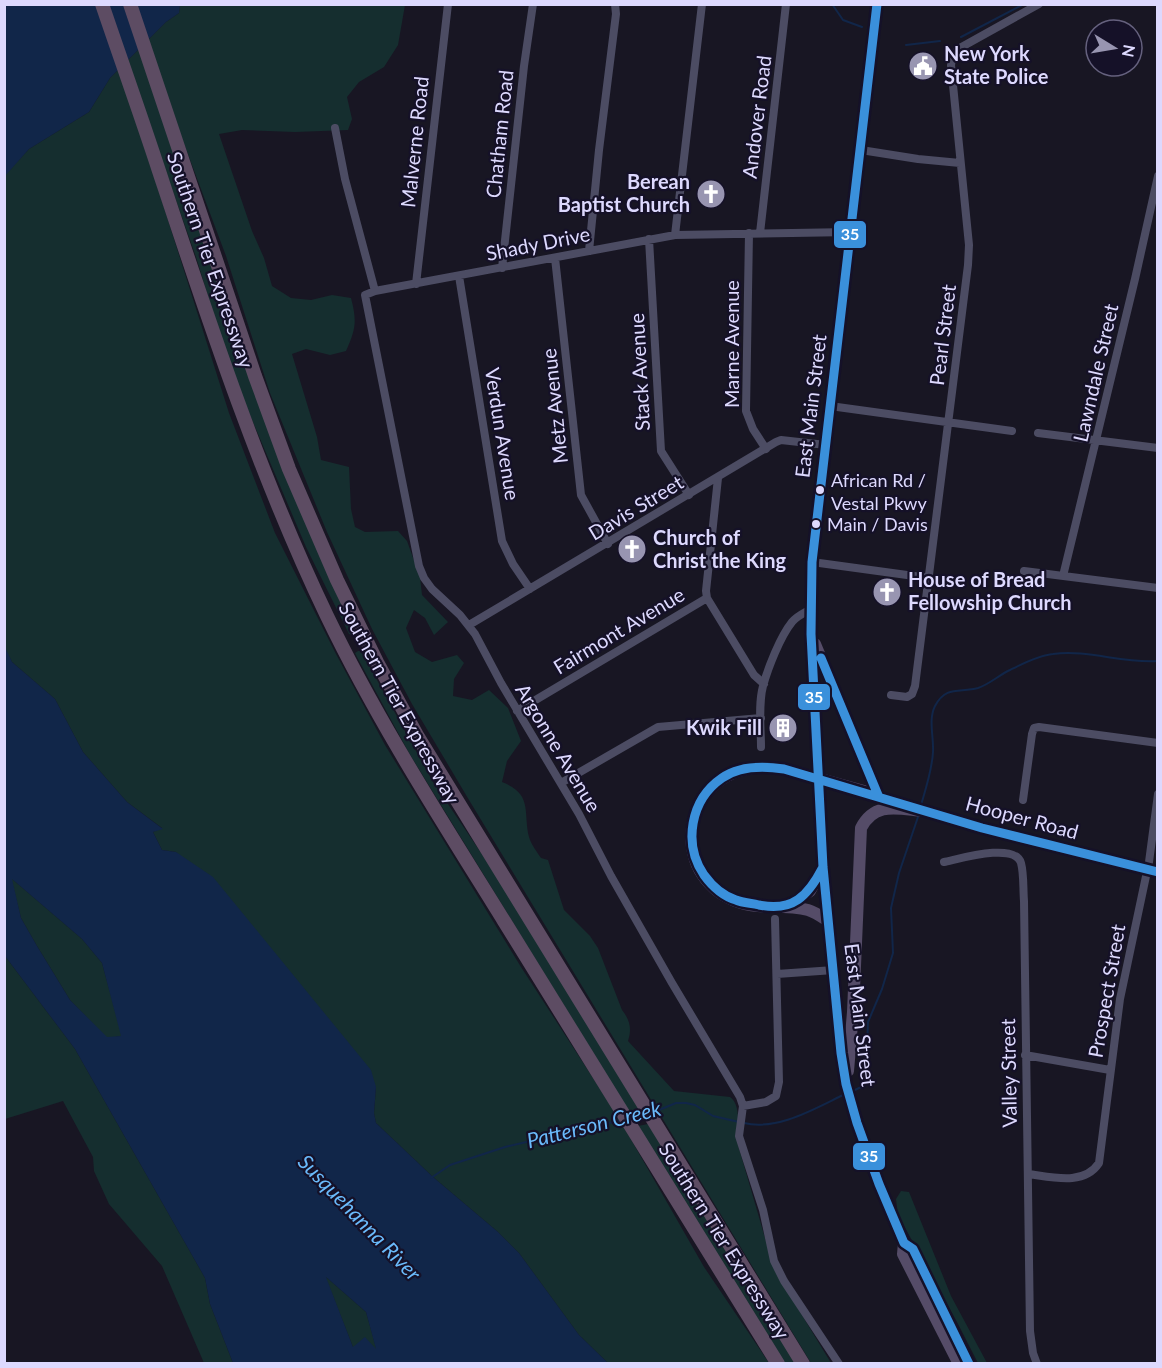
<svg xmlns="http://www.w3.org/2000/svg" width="1162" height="1368" viewBox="0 0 1162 1368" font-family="Lato,sans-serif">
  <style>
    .green { fill: #152e2f }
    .water { fill: #112649; fill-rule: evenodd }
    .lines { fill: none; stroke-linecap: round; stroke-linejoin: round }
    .stream { stroke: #112649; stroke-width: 2 }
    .minor { stroke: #4c4c63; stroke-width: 8 }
    .tertiary { stroke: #4c4c63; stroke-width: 9 }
    .primary { stroke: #554c68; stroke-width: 12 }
    .motorway { stroke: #5d4c63; stroke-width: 14 }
    .bus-1-casing { stroke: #151128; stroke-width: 14 }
    .bus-1 { stroke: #3a90db; stroke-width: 9 }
    .bus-dot { fill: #ddd9fe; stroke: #151128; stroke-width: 2 }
    .labels { text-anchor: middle; stroke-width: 4.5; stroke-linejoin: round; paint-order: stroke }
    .bus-label { font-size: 18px; fill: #ddd9fe; stroke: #151128; text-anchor: start }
    .poi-label { font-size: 20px; font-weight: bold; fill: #ddd9fe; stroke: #151128; text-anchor: start }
    .street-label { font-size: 20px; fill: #ddd9fe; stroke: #151128 }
    .water-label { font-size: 21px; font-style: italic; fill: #6abafb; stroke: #151128 }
    .line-badge { stroke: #151128; stroke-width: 2 }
    .badge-label { font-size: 16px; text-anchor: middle; font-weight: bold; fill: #fff }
  </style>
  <rect width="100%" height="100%" fill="#181623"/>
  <path class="green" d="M180,5h225l-7,40 -14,22 -25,15 -12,15 5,22 -4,11 -53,2 -53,-2 -23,4 33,97 12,27 8,28 19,12 20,2 21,-5 19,3c6,23 5,31 -5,53l-16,4 -24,-6 -14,5 25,83 4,23 28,7 2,42 4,18 10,5 33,-1 9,10 13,36 2,18 26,27 -14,13 -9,-17 -11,-8 -8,18 9,24 17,10 25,-7 7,8 -10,16 -1,17 19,4 17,-10 19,18 13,33 -14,20 -5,21c31,12 21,29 27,55 2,7 8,15 12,21l7,2 16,50 26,26 8,12 24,62c8,10 10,19 6,31l46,50 56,6c12,8 7,34 8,48l36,124 57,94h-20l-342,-563 -57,-96 -40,-75 -45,-97 -57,-139 -44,-137 -80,-214 20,-20 13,-9z
    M141,47l32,102 183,482 -2,5 -5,-2 -43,-87 -76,-179 -34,-111 -69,-196z
    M120,68l109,345 46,120 61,121 49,91 136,222 96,148 87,152 65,96h-161l-29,-28 -60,-82 -21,-21 -65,-55 -57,-54 -2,-10 2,-26 -200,-235 -14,-2 -9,-18 9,-4 -35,-26 -44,-50 -28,-53 -43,-37 -8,-15v-471l25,-27 60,-37 21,-34z
    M358,651h3l72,131 59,87 149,242 -11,2 -221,-360 -52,-96 -2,-4z
    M11,878l71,61 20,24 20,73 -15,2 -37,-38 -33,-54 -16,-28z
    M5,956l70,93 130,229 5,26 23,59h-29l-42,-97 -53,-62 -15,-33 -1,-14 -30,-56 -58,18z
    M648,1124l149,239h-15l-144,-237z
    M901,1191l8,1 42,104 36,67h-9l-21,-41 -59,-107 -2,-16z
    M325,1276l41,36 11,39 -24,-4z"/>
  <path class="water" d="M5,5h175l-1,8 -13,9 -56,56 -21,34 -60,37 -24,27z
    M5,647l7,15 43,37 28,53 44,50 36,27 -10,3 9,18 14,2 37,25 158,193 5,17 -2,26 2,10 57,54 65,55 21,21 60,82 29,28h-375l-23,-59 -5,-26 -130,-229 -70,-93zM12,879l70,60 20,24 19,73 -14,1 -37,-37 -33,-54 -16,-28zM326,1277l40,35 10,37 -11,-12 -12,10z"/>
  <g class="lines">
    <path class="stream" d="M832,4l11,16 19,7
      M961,37l63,-33
      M906,45l34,-4
      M921,805c5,-17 11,-35 12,-53 1,-15 -5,-32 2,-46 11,-21 25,-13 43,-18 12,-4 21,-13 32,-18 12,-6 29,-15 43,-16 35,-5 70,10 105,7
      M851,1092l10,-5 5,-12 2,-53 14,-33 11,-36 -2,-45 8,-35 20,-59
      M654,1112l22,-9h10l9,2 18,11 26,6
      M630,1118l15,-4
      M744,1123c33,8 70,-14 99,-28
      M431,1178l19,-13 55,-18 117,-27"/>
    <path class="minor" d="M335,128l10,51 30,112
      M861,150l57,9 42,4
      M749,233l-3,178 7,18 13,20
      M760,233l26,-229
      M675,235l27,-231
      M649,239l12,212 28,44
      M589,251l10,-101 17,-136 -1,-10
      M555,258l26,237 27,49
      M502,268l22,-202 9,-62
      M459,276l43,265 11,23 17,25
      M416,284l32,-280
      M830,406l182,25
      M1038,433l120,15
      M718,478l-12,113 1,7 47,77 10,9
      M812,562l117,16
      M1024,571l134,17
      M1063,576l72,-297 23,-103
      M469,625l307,-183 5,-2 45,5
      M891,695l16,2 5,-3 3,-8 53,-421 1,-20 -18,-180 2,-10 5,-6 81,-45
      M517,711l190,-113
      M761,747c0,-19 -3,-42 2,-61 5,-18 17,-49 29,-64 5,-6 12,-9 19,-13
      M561,783l97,-56 103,-9
      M1023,800l9,-66 2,-6 5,-1 119,16
      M944,862c15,-3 71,-20 77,1 3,11 2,26 3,38l6,430 3,22 4,11
      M777,974l57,-4
      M1025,1055l85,15
      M743,1106l23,-4 10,-6 3,-14 -4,-163
      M1028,1174c24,3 56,12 71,-11l21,-164 29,-137 9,-68
      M839,1364l-55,-83 -10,-20 -11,-51 -24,-74 4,-30 -3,-9 -68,-114 -61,-107 -32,-62 -78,-131 -26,-49 -15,-19 -28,-26 -8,-11 -5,-12 -54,-271 10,-4 300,-56 176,-3"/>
    <path class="tertiary" d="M878,795l77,24 203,53"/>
    <path class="primary" d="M877,4l-65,558 -1,72 12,233 18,186 5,31 11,39 22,61 25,59 -1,11 56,110
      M815,644l63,151
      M786,907l24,-16 13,-24
      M828,921c-6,-4 -13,-9 -20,-11 -16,-4 -33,-3 -50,-4 -34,-3 -61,-25 -66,-59 -3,-22 4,-43 19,-59 21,-21 49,-24 77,-18l90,25
      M848,1071l5,-59 8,-184c14,-27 37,-19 63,-17
      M904,1243l9,6 56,115"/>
    <path class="motorway" d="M102,4c19,56 39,112 57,167 50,151 99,301 168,445 51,106 115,205 177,305 90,148 182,295 274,443
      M130,4l125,372 34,93 48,111 40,82 41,75 385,627"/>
    <g class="bus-1-casing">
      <path id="bus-1" d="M877,4l-65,558 -1,72 12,233 18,186 5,31 11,39 22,61 25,59 9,6 56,115
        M821,658l57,137
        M823,867c-15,29 -30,45 -64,38 -8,-2 -16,-2 -23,-5 -13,-4 -24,-14 -32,-25 -21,-31 -14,-75 18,-97 17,-12 42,-12 62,-9l198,59 176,44"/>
    </g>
    <use href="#bus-1" class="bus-1"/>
  </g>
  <defs>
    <g id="civic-disc" transform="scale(1.5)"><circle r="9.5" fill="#9895b1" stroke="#151128"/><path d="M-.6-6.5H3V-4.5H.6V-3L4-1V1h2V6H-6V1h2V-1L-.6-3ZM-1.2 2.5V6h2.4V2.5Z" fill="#fff"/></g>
    <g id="church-disc" transform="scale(1.5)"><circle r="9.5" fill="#9895b1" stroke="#151128"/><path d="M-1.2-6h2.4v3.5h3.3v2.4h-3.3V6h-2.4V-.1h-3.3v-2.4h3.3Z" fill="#fff"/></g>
    <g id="building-disc" transform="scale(1.5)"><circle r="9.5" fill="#9895b1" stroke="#151128"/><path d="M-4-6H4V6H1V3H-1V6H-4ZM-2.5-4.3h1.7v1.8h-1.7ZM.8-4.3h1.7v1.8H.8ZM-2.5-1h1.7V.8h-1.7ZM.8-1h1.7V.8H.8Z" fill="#fff"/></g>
  </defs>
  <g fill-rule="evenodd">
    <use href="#civic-disc" x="923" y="66"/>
    <use href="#church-disc" x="711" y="194"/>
    <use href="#church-disc" x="632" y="549"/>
    <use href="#church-disc" x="887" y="592"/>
    <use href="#building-disc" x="783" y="728"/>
  </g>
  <g class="bus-dot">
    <circle cx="820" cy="490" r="5"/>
    <circle cx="816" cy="524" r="5"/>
  </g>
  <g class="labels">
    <g class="bus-label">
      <text x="831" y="487">African Rd /<tspan x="831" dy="23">Vestal Pkwy</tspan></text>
      <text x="827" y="531">Main / Davis</text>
    </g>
    <g class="poi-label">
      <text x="944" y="61">New York<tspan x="944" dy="23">State Police</tspan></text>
      <text x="690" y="189" text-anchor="end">Berean<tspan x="690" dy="23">Baptist Church</tspan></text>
      <text x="653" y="545">Church of<tspan x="653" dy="23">Christ the King</tspan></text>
      <text x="908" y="587">House of Bread<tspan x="908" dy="23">Fellowship Church</tspan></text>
      <text x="762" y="735" text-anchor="end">Kwik Fill</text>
    </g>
    <g class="street-label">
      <text transform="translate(757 117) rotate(-83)" y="7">Andover Road</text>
      <text transform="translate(500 134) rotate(-84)" y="7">Chatham Road</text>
      <text transform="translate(415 142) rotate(-84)" y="7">Malverne Road</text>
      <text transform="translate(538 244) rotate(-11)" y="7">Shady Drive</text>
      <text transform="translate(210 260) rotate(71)" y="7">Southern Tier Expressway</text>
      <text transform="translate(943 335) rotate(-83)" y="7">Pearl Street</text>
      <text transform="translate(732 344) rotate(-90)" y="7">Marne Avenue</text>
      <text transform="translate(640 372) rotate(-93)" y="7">Stack Avenue</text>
      <text transform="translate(1096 373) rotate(-77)" y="7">Lawndale Street</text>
      <text transform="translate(555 406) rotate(-96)" y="7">Metz Avenue</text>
      <text transform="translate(811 406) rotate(-83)" y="7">East Main Street</text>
      <text transform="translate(502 434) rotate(81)" y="7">Verdun Avenue</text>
      <text transform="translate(636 508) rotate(-31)" y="7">Davis Street</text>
      <text transform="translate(619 631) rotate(-31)" y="7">Fairmont Avenue</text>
      <text transform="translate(399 703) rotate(61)" y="7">Southern Tier Expressway</text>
      <text transform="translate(558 748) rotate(59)" y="7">Argonne Avenue</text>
      <text transform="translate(1022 818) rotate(15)" y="7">Hooper Road</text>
      <text transform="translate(1107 991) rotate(-80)" y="7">Prospect Street</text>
      <text transform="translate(860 1015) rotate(83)" y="7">East Main Street</text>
      <text transform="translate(1009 1073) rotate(-91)" y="7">Valley Street</text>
      <text transform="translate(724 1241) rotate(58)" y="7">Southern Tier Expressway</text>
    </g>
    <g class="water-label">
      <text transform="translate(594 1125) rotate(-14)" y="7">Patterson Creek</text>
      <text transform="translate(359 1218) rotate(46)" y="7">Susquehanna River</text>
    </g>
  </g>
  <g class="line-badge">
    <rect x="833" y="220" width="34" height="29" rx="6" fill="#3a90db"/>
    <rect x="797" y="683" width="34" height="28" rx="6" fill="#3a90db"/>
    <rect x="852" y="1142" width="34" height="29" rx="6" fill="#3a90db"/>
  </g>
  <g class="badge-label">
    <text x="850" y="240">35</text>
    <text x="814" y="703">35</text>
    <text x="869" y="1162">35</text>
  </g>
  <rect width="1162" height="1368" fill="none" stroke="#ddd9fe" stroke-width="12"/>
  <g transform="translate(1114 48) rotate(101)"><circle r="28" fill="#151128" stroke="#65617e" stroke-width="1.5"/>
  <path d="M0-4.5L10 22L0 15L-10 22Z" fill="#9895b1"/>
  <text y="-9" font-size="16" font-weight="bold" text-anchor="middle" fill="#ddd9fe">N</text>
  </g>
</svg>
